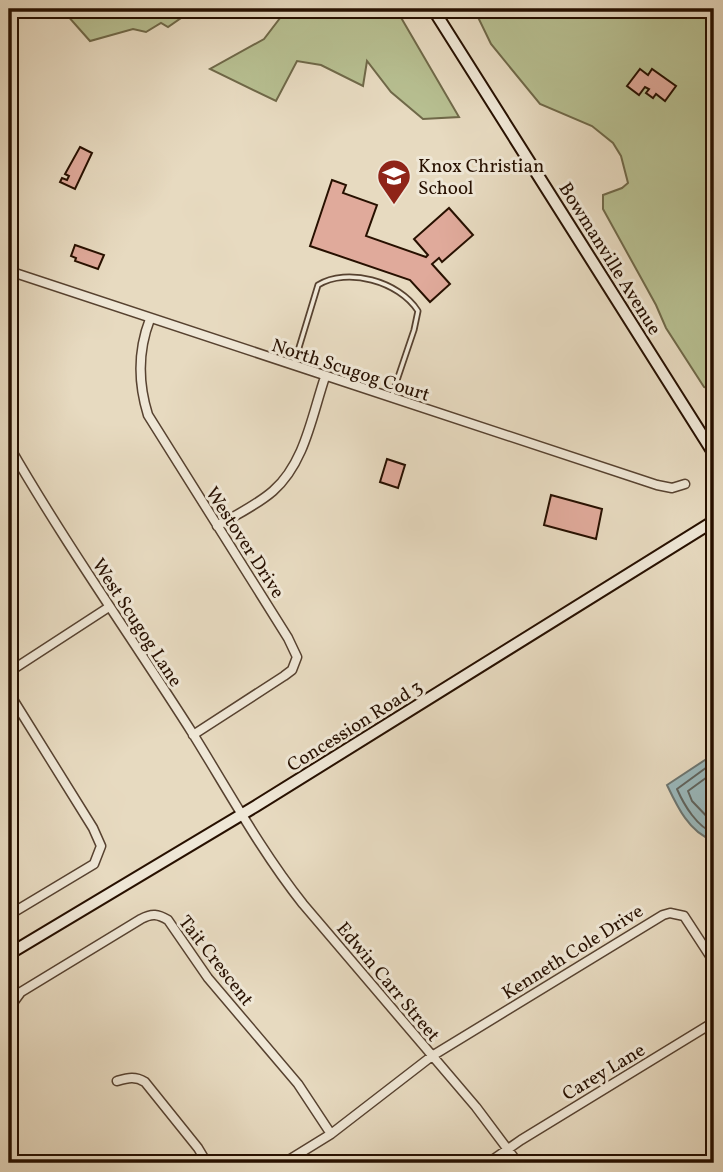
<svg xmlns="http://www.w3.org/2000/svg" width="723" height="1172" viewBox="0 0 723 1172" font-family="Vollkorn,serif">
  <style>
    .green { fill: #b7bf91; stroke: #6f6848; stroke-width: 2 }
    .water { fill: #9ab8bb; stroke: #6c7570; stroke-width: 2 }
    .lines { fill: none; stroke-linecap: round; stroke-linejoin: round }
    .shore { stroke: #60645e; stroke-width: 2 }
    .building { fill: #e0aa9b; stroke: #271000; stroke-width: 2 }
    .lane-casing { stroke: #574230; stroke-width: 7 }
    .street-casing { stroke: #574230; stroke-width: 11 }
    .secondary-casing { stroke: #271000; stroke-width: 14 }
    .lane { stroke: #efe7d6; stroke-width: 3.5 }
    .street { stroke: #efe7d6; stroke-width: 8 }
    .secondary { stroke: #efe7d6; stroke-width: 10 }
    .labels { text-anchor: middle; stroke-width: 6; stroke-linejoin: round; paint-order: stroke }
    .poi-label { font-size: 19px; fill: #271000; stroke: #efe7d6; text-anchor: start }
    .street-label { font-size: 19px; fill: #271000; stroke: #efe7d6 }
  </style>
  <rect width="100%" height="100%" fill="#e7dac0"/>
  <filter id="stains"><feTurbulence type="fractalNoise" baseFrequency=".00286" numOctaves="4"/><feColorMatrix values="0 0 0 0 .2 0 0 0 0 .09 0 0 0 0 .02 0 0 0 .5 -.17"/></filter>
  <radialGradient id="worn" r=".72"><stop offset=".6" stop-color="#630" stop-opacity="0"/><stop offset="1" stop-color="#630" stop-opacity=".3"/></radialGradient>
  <path class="green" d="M55,9h139l-26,18 -7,-4 -15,9 -13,-3 -43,12 -23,-26z
    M287,9h109l63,108 -36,2 -32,-27 -24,-31 -4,25 -42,-21 -24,-4 -21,40 -66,-32 54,-30z
    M474,9h240v382l-10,-4 -38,-59 -10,-23 -53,-96v-14l19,-7 6,-5 -7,-27 -8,-13 -21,-17 -52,-22 -49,-60z"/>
  <path class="water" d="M714,754v90l-2,-4c-23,-8 -35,-34 -45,-55z"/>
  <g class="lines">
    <path class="shore" d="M714,762l-37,27c7,16 20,38 37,44
      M714,772l-26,19 4,10 22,23"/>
  </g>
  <path class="building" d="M640,69l8,6 4,-6 24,17 -11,15 -9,-7 -3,4 -7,-5 3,-4 -4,-2 -6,8 -12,-9z
    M80,147l12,6 -17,36 -15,-7 2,-4 5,2 2,-4 -4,-2z
    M332,180l14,5 -3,8 34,12 -11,31 60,21 2,-2 -14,-16 35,-31 24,27 -31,27 -3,-4 -7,6 18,20 -20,18 -20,-22 -100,-34z
    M75,245l29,10 -6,14 -23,-8 1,-3 -5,-2z
    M387,459l18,6 -7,23 -18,-6z
    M551,495l51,14 -6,30 -52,-14z"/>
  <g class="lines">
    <g class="lane-casing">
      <path id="lane" d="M294,364l24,-79c29,-18 81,-4 100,26l-4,19 -22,65"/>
    </g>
    <g class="street-casing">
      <path id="street" d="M9,271l648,214 15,3 13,-4
        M150,319c-12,31 -12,64 -2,96l140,223 9,19 -5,13 -8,6 -91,59
        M9,446c57,99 123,192 184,288 36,58 68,117 110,170l173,203 42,56
        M217,526c19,-11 40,-21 56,-35 32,-28 39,-76 52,-114
        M9,672l100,-65
        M9,693l84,135 8,18 -7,18 -85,51
        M10,1007l11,-15 120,-73c11,-6 17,-5 27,1l40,58 90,106 33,50
        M117,1081c11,-3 18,-5 28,1l53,66 9,15
        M284,1163l47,-29 101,-78 231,-141 7,-2 14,3 30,46
        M488,1163l33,-23 193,-118
        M707,1163l7,-4"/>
    </g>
    <g class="secondary-casing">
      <path id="secondary" d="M433,9l281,445
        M9,954l247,-148 458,-285"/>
    </g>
    <use href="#lane" class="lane"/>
    <use href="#street" class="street"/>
    <use href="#secondary" class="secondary"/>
  </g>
  <defs>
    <g id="school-pin" transform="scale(1.75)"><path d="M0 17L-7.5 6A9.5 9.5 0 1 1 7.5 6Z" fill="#8f2418" stroke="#efe7d6"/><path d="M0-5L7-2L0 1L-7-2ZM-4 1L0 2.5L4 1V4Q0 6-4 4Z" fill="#fff"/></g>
  </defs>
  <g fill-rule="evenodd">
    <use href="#school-pin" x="394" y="176"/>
  </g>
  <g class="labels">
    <g class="poi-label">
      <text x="418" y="172">Knox Christian<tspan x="418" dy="22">School</tspan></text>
    </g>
    <g class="street-label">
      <text transform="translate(611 258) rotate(58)" y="7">Bowmanville Avenue</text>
      <text transform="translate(351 369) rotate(18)" y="7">North Scugog Court</text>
      <text transform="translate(246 542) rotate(57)" y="7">Westover Drive</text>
      <text transform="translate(138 622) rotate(57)" y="7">West Scugog Lane</text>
      <text transform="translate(354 725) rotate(-32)" y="7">Concession Road 3</text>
      <text transform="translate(572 951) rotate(-32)" y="7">Kenneth Cole Drive</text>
      <text transform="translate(217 960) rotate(52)" y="7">Tait Crescent</text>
      <text transform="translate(389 981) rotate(50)" y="7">Edwin Carr Street</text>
      <text transform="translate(603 1071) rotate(-31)" y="7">Carey Lane</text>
    </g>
  </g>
  <rect width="723" height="1172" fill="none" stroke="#e7dac0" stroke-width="35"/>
  <rect x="10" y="10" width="702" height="1151" fill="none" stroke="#271000" stroke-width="3.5"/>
  <rect x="18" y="18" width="688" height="1137" fill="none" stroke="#271000" stroke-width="2"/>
  <rect width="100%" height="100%" filter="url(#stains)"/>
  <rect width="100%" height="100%" fill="url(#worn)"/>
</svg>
